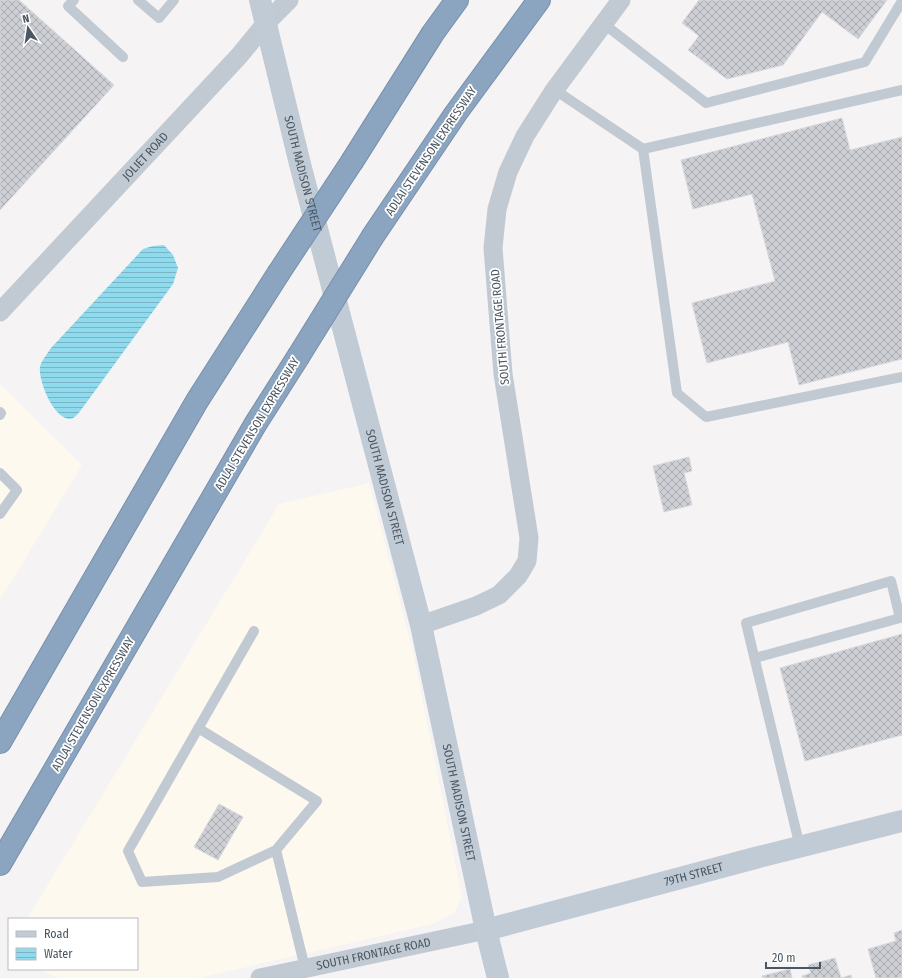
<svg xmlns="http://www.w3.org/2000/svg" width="902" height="978" viewBox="0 0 902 978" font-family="'Fira Sans Condensed',sans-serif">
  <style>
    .commercial { fill: #fdf9ef }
    .water { fill: url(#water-rules) }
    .building { fill: url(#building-cross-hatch); stroke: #d7d9de }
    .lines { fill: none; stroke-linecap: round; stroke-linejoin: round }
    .highway-casing { stroke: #7690ad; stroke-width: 24 }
    .lane { stroke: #c1cad2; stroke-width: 10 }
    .street { stroke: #c1cad2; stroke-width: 19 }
    .secondary { stroke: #c1cbd6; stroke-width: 22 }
    .highway { stroke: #8ba5c1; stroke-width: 22 }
    .highway-bridge-casing { stroke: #7690ad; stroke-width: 24; stroke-linecap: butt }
    .highway-bridge { stroke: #8ba5c1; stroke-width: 22 }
    .labels { text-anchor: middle; stroke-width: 3.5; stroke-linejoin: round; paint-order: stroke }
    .street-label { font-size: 12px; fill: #4a5661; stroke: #fff }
  </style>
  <defs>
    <pattern id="water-rules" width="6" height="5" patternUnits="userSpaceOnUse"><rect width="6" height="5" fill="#90daee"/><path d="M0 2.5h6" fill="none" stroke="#78b4c4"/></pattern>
    <pattern id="building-cross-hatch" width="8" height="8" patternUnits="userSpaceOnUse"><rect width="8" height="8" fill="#cdcfd5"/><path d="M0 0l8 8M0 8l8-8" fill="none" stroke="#a8abb0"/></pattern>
  </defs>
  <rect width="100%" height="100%" fill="#f5f3f3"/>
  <path class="commercial" d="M0,384l82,81 -82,135z
    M369,483l44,169 49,245 -8,16 -21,11 -234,54h-142l-18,-9h98v-50h-110l252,-415z"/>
  <path class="water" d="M164,245l9,10 5,13 -5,16 -92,126c-3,4 -7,9 -12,9 -16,-1 -31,-39 -29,-52 1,-6 8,-14 11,-19l92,-99 10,-3z"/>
  <path class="building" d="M0,0h19l95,85 -114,125z
    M699,0h188l-29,39 -36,-27 -39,53 -56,14 -39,-29 11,-14 -17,-13z
    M842,118l8,32 52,-13v222l-103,26 -11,-43 -81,21 -15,-60 83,-22 -23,-87 -59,15 -12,-49z
    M689,457l3,14 -8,2 8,32 -28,7 -11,-46z
    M902,634v101l-97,26 -25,-93z
    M219,804l24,13 -25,43 -24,-13z
    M902,930v48h-26l-8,-29 28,-8 -2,-8z
    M835,958l6,20h-38l-1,-2 9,-3 -3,-8z
    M790,969l2,9h-29l-1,-2z
    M851,975l1,3h-11z"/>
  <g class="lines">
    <g class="highway-casing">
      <path id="highway" d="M353,160l80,-127 24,-33
        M373,236l83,-123 83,-113
        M0,742l197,-341 81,-127
        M0,864l256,-441 42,-66"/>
    </g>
    <path class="lane" d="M74,0l-6,6 55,51
      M138,0l21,18 15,-18
      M604,24l102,79 159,-41 37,-61
      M555,90l88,59 259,-59
      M643,149l34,244 29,24 196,-40
      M0,412l1,1 -1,2
      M0,473l17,17 -17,24
      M254,631l-126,220 14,31 76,-5 58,-27 29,118
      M755,658l145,-40 -9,-37 -145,42 54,224
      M198,728l119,73 -41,49"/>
    <g class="street">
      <path id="s1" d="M0,312l239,-256 27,-33 23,-23"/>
      <path d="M421,625l55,-19 23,-11 19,-19 9,-15 2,-23 -26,-164 -10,-126 4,-39 11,-37 17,-36 28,-44 68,-92"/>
      <path id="s2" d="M260,978l226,-48"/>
    </g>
    <g class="secondary">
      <path id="s3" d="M260,0l40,164 121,461 65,305 12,48"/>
      <path id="s4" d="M486,930l269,-72 147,-37"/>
    </g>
    <use href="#highway" class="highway"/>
    <g class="highway-bridge-casing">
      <path id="highway-bridge" d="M278,274l75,-114
        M298,357l75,-121"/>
    </g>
    <use href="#highway-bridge" class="highway-bridge"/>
  </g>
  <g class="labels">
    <g class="street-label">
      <text transform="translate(431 151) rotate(-56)" y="4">ADLAI STEVENSON EXPRESSWAY</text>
      <text dy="4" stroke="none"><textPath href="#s1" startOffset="213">JOLIET ROAD</textPath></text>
      <text dy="4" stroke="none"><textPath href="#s3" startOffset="179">SOUTH MADISON STREET</textPath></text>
      <text transform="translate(500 327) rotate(-95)" y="4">SOUTH FRONTAGE ROAD</text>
      <text transform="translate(257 424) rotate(-59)" y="4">ADLAI STEVENSON EXPRESSWAY</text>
      <text dy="4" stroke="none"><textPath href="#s3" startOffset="503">SOUTH MADISON STREET</textPath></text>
      <text transform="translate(93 704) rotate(-60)" y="4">ADLAI STEVENSON EXPRESSWAY</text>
      <text dy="4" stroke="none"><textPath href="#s3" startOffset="827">SOUTH MADISON STREET</textPath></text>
      <text dy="4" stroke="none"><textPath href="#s4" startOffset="215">79TH STREET</textPath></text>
      <text dy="4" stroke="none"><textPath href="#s2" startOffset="116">SOUTH FRONTAGE ROAD</textPath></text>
    </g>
  </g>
  <rect x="8" y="918" width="130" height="52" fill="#ffffff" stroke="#b7bbc0"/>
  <rect x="16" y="931" width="20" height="6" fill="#c1cbd6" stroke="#b7bbc0"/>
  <text x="44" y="938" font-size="12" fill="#4a5661">Road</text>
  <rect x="16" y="948" width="20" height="12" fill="url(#water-rules)" stroke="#b7bbc0"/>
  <text x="44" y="958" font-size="12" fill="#4a5661">Water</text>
  <g transform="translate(28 28) rotate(347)" stroke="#ffffff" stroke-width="3" paint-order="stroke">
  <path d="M0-3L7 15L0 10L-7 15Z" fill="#4a5661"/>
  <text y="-6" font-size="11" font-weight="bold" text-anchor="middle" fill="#4a5661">N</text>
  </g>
  <path d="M766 962v6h54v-6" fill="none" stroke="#4a5661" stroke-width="2"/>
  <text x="772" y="962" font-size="12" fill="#4a5661" stroke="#ffffff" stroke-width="3" paint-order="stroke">20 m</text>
</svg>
